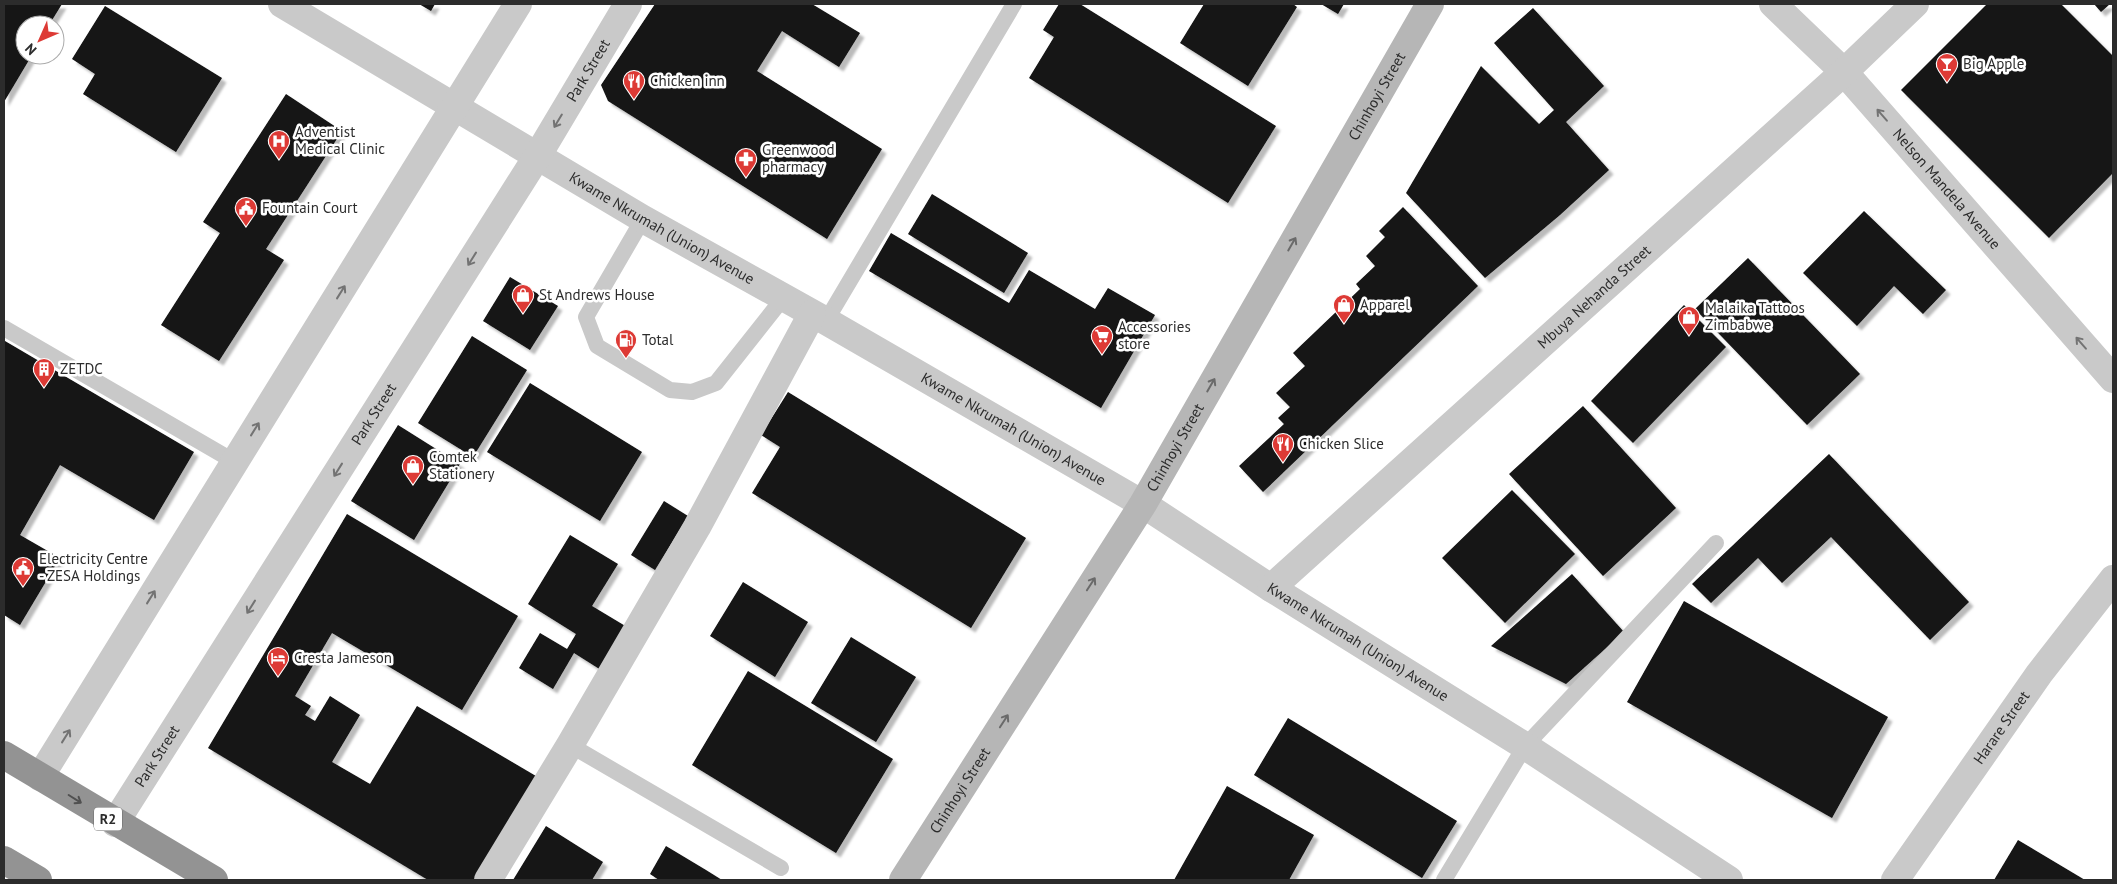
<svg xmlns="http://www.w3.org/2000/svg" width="2117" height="884" viewBox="0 0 2117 884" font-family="'PT Sans',sans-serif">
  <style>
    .building { fill: #131313; filter: url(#shadow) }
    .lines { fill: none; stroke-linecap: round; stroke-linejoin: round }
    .lane { stroke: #c9c9c9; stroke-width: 16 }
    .street { stroke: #c9c9c9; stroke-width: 28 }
    .secondary { stroke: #b6b6b6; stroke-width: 28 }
    .highway { stroke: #939393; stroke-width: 28 }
    .oneway { stroke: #737373 }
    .oneway2 { stroke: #6a6a6a }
    .oneway3 { stroke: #505050 }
    .labels { text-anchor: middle; stroke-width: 5; stroke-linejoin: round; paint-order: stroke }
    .shield { fill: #fff; stroke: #6b6b6b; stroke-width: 1 }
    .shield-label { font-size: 14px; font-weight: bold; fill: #2c2c2c }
    .poi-label { font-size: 15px; fill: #2c2c2c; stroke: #fff; text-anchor: start }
    .street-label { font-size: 15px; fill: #2c2c2c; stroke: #fff }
  </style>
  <defs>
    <filter id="shadow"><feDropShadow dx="4.5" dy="4.5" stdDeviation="1" flood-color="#0004"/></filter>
  </defs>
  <rect width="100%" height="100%" fill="#fff"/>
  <path class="building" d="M4,4h58l-13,21h-24v30h7l-28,47z
    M419,4h16l-4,7z
    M655,4h157l48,29 -21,34 -57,-36 -25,40 125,78 -55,90 -219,-138 -7,-16z
    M1059,4h21l196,122 -48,77 -199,-125 25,-41 -11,-7z
    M1204,4h89l4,3 -49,79 -68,-43z
    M1321,4h23l-6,10z
    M1987,4h74l52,52v117l-64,65 -148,-148z
    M2094,4h16l-9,8z
    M105,6l117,72 -46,74 -93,-58 12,-20 -23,-15z
    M1533,8l71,78 -38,36 43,48 -49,45 -75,63 -79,-85 75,-127 58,58 15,-14 -60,-67z
    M286,94l56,37 -76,118 18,11 -65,101 -58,-36 59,-92 -17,-11z
    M932,194l96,59 -24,40 -96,-59z
    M1403,207l75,79 -215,206 -24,-26 45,-42 -6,-6 12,-11 -14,-14 29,-27 -12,-13 67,-64 -4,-5 19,-18 -9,-10 19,-19 -6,-6z
    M1864,211l82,79 -23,24 -29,-28 -37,40 -54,-53z
    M891,233l118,70 20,-33 66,39 13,-21 47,27 -54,93 -232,-137z
    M1748,258l112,116 -53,51 -112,-116z
    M510,277l48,29 -28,44 -47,-29z
    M1684,305l42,42 -93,96 -42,-42z
    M472,336l55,34 -54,87 -55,-34z
    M5,341l189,111 -40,68 -94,-55 -40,70 40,23 -40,67 -16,-10z
    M530,383l112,69 -42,69 -113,-69z
    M788,392l238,146 -55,90 -219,-135 28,-46 -19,-12z
    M1583,406l93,102 -73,68 -94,-102z
    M398,425l62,39 -46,76 -63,-39z
    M1829,454l140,148 -39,38 -99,-103 -49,46 -24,-25 -47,45 -19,-19z
    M1512,490l63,64 -70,69 -63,-65z
    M664,501l24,15 -33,54 -24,-15z
    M347,514l171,102 -56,94 -130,-77 -37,63 16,10 -6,9 10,6 15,-25 30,19 -28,47 38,22 47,-78 124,73 -60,101h-53l-220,-132z
    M570,535l48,29 -26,42 35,21 -26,43 -27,-17 -21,36 -34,-21 21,-35 27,16 9,-15 -48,-30z
    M1572,574l52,58 -58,52 -75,-38z
    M743,582l65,40 -33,55 -65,-41z
    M1684,601l204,116 -56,101 -205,-116z
    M851,637l65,40 -40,65 -65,-39z
    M748,671l145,88 -57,94 -144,-88z
    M1288,718l169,103 -35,57 -168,-103z
    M1227,786l87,49 -25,45h-115z
    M546,826l57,36 -11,18h-79z
    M2018,840l67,40h-91z
    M666,846l40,24 16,10h-63l-9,-6z"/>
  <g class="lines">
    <path class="lane" d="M643,219l-57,98 11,29 73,44 22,2 24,-9 68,-86
      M826,321l188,-317
      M4,328l231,134
      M570,745l211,123
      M1444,880l81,-134 191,-203"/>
    <g class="street">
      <path id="s1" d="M282,4l361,215 183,102 317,183 128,84 254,158 204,134"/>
      <path id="s2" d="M1773,4l71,68 269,307"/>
      <path id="s3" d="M1271,588l573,-516 71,-68"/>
      <path d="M40,777l478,-773"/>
      <path id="s4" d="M115,823l423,-668 90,-151"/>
      <path d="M488,880l82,-135 127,-218 115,-213"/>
      <path id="s5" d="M1895,880l144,-206 74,-95"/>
    </g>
    <path class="secondary" id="s6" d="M903,880l240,-376 287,-500"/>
    <path class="highway" d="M4,755l210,125
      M4,860l34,20"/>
  </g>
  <defs><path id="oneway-shaft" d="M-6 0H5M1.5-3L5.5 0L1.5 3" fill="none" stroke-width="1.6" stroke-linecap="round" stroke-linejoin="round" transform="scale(1.25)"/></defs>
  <g class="oneway">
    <use href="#oneway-shaft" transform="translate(1882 115) rotate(-131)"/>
    <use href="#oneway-shaft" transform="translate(558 121) rotate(121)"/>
    <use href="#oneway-shaft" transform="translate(472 259) rotate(122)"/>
    <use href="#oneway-shaft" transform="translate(341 292) rotate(-58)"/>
    <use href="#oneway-shaft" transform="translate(2081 343) rotate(-131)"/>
    <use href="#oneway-shaft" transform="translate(255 429) rotate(-58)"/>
    <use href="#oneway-shaft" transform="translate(338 470) rotate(122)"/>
    <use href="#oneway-shaft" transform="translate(151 597) rotate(-58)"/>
    <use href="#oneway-shaft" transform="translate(251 607) rotate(122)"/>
    <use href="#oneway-shaft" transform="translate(66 736) rotate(-58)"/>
  </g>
  <g class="oneway2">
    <use href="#oneway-shaft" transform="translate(1292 244) rotate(-60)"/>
    <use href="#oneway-shaft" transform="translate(1211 385) rotate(-60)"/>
    <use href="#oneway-shaft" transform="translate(1091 584) rotate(-57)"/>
    <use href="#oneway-shaft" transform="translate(1004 721) rotate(-57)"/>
  </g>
  <use class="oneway3" href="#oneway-shaft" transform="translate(75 799) rotate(32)"/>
  <defs>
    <g id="bar-pin" transform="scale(1.125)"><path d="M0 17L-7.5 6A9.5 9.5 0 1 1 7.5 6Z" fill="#dd3a35" stroke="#fff"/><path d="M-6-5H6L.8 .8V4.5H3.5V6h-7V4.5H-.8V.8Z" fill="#fff"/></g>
    <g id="restaurant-pin" transform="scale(1.125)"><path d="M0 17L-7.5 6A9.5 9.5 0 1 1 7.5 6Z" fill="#dd3a35" stroke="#fff"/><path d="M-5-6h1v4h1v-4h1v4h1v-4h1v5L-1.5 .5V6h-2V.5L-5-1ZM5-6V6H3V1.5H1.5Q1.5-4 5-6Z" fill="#fff"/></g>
    <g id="hospital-pin" transform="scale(1.125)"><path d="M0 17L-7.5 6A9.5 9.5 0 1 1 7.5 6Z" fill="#dd3a35" stroke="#fff"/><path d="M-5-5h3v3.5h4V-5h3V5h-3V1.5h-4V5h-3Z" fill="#fff"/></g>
    <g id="pharmacy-pin" transform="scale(1.125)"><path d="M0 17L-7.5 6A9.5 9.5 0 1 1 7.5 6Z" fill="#dd3a35" stroke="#fff"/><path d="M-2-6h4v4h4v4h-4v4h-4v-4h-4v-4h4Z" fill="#fff"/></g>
    <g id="civic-pin" transform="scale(1.125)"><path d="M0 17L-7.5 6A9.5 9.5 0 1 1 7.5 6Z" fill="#dd3a35" stroke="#fff"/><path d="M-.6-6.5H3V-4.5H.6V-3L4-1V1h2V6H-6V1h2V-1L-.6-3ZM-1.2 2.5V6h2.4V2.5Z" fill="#fff"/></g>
    <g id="shop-pin" transform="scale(1.125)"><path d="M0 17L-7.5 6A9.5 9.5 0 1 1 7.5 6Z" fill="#dd3a35" stroke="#fff"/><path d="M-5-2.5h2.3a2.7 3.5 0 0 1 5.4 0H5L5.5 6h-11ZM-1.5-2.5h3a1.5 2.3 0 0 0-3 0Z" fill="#fff"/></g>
    <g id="supermarket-pin" transform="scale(1.125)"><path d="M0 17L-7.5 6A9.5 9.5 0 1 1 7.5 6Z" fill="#dd3a35" stroke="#fff"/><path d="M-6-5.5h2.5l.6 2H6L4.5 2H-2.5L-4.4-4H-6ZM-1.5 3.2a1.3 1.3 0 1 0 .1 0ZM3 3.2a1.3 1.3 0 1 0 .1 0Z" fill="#fff"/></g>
    <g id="fuel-pin" transform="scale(1.125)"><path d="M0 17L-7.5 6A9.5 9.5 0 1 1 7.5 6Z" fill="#dd3a35" stroke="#fff"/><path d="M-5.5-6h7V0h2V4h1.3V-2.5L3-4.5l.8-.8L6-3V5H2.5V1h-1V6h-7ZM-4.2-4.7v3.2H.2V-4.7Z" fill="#fff"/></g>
    <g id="building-pin" transform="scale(1.125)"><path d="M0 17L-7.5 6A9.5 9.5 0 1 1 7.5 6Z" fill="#dd3a35" stroke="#fff"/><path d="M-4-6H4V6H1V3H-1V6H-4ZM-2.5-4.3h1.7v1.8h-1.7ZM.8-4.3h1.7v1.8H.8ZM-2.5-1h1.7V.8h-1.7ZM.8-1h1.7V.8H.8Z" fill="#fff"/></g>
    <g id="hotel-pin" transform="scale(1.125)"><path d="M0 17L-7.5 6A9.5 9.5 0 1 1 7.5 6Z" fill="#dd3a35" stroke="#fff"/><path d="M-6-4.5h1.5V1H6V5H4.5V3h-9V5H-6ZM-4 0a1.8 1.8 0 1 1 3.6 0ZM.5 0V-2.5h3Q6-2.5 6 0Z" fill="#fff"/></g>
  </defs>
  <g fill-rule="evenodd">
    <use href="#bar-pin" x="1947" y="64"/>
    <use href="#restaurant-pin" x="634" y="81"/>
    <use href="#hospital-pin" x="279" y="141"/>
    <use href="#pharmacy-pin" x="746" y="159"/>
    <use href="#civic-pin" x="246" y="208"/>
    <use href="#shop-pin" x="523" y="295"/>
    <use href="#shop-pin" x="1344" y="305"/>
    <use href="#shop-pin" x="1689" y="317"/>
    <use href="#supermarket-pin" x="1102" y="336"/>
    <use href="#fuel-pin" x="626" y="340"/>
    <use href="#building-pin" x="44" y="369"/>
    <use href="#restaurant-pin" x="1283" y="444"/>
    <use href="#shop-pin" x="413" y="466"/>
    <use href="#civic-pin" x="23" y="568"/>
    <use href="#hotel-pin" x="278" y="658"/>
  </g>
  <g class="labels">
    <rect class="shield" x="94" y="807.5" width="28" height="23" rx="4"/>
    <g class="shield-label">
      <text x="108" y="824">R2</text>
    </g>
    <g class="poi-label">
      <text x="1963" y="69">Big Apple</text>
      <text x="650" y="86">Chicken inn</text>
      <text x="295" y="137">Adventist<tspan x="295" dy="17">Medical Clinic</tspan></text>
      <text x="762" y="155">Greenwood<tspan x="762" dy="17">pharmacy</tspan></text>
      <text x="262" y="213">Fountain Court</text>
      <text x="539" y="300">St Andrews House</text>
      <text x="1360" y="310">Apparel</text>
      <text x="1705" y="313">Malaika Tattoos<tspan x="1705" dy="17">Zimbabwe</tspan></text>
      <text x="1118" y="332">Accessories<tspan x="1118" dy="17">store</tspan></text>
      <text x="642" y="345">Total</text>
      <text x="60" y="374">ZETDC</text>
      <text x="1299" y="449">Chicken Slice</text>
      <text x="429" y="462">Comtek<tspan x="429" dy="17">Stationery</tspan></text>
      <text x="39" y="564">Electricity Centre<tspan x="39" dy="17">- ZESA Holdings</tspan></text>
      <text x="294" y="663">Cresta Jameson</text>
    </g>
    <g class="street-label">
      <text dy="5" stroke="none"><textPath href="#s4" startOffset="889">Park Street</textPath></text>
      <text dy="5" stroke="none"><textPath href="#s6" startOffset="916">Chinhoyi Street</textPath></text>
      <text dy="5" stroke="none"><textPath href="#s2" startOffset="254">Nelson Mandela Avenue</textPath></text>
      <text dy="5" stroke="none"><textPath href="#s1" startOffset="441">Kwame Nkrumah (Union) Avenue</textPath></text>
      <text dy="5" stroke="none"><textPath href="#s3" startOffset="435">Mbuya Nehanda Street</textPath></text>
      <text dy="5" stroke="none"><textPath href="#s4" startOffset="484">Park Street</textPath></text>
      <text dy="5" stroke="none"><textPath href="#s1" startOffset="846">Kwame Nkrumah (Union) Avenue</textPath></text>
      <text dy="5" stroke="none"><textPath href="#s6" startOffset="511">Chinhoyi Street</textPath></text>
      <text dy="5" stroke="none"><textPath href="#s1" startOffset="1251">Kwame Nkrumah (Union) Avenue</textPath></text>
      <text dy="5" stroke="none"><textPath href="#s5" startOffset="186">Harare Street</textPath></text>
      <text dy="5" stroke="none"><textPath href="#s4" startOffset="79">Park Street</textPath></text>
      <text dy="5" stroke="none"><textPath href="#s6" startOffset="106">Chinhoyi Street</textPath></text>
    </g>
  </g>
  <rect width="2117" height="884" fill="none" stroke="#2c2c2c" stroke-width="10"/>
  <g transform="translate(40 40) rotate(225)"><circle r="24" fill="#ffffff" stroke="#ababab"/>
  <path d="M0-4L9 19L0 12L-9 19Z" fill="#dd3a35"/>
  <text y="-8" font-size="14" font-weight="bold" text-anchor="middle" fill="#2c2c2c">N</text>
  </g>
</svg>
